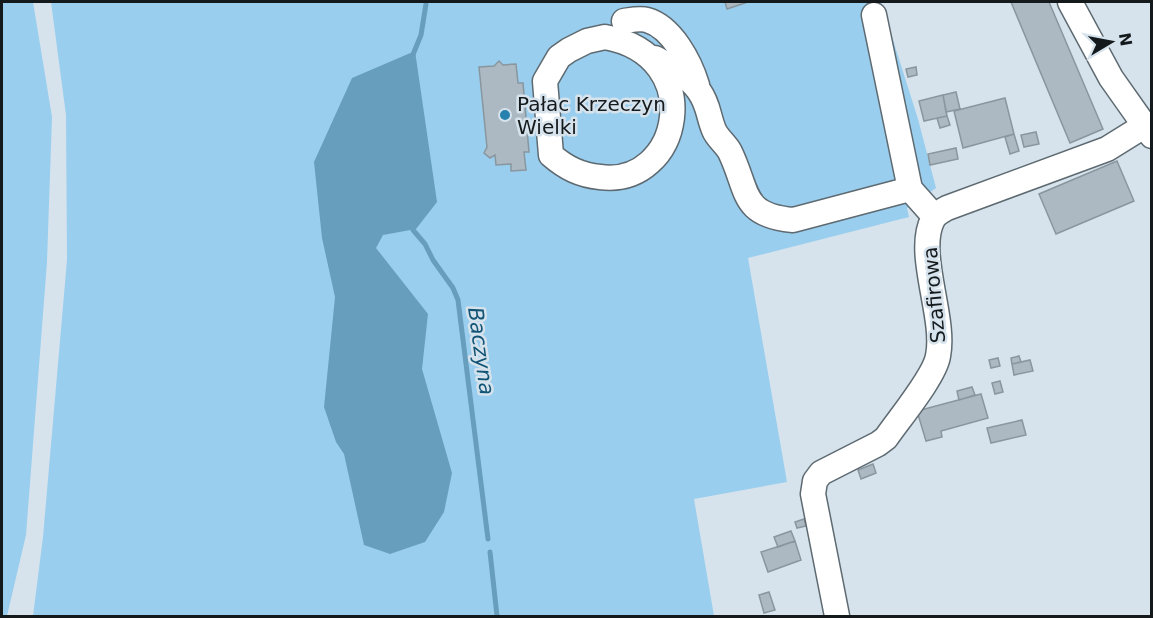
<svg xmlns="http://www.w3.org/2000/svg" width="1153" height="618" viewBox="0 0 1153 618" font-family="'DejaVu Sans',sans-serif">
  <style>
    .green { fill: #9aceee }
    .water { fill: #689ebd }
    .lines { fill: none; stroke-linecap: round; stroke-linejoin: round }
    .stream { stroke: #689ebd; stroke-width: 5 }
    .building { fill: #acb9c2; stroke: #89969e; stroke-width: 1.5 }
    .minor-casing { stroke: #5e6a71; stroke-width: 27 }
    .minor { stroke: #fff; stroke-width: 24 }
    .poi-dot { fill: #2681ae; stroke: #d6e3ec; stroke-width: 2 }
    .labels { text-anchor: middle; stroke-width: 5; stroke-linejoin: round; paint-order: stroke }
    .poi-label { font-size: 20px; fill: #14191c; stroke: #d6e3ec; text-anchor: start }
    .street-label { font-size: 20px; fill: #14191c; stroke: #d6e3ec }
    .water-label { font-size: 21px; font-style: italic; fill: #115475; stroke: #d6e3ec }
  </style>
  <rect width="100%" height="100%" fill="#d6e3ec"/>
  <path class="green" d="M2,2h31l19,115 -5,145 -21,273 -19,81h-5z
    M51,2h830l37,117 18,69 -29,20 2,9 -161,41 39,224 -93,17 20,117h-681l10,-79 24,-277 -1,-145z"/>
  <path class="water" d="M415,51l22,151 -21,27 -33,6 -7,13 52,66 -6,55 30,104 -8,39 -19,30 -35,12 -26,-9 -20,-91 -8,-12 -12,-35 11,-110 -13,-59 -8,-76 38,-84z"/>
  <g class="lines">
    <path class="stream" d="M412,57l9,-22 5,-31
      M413,225v5l12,14 8,16 20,28 5,12 30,239
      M490,552l7,64"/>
  </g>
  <path class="building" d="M725,2h23l-21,7z
    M1011,2h38l54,127 -33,14z
    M499,61l4,4 13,-1 2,19h5l6,69h-5l2,18 -15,1v-7l-15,1 -1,-10 -5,3 -6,-5 3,-6 -8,-80 15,-1z
    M916,67l1,8 -9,2 -2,-8z
    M956,92l4,17 -14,3 -3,-17z
    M943,95l4,21 -23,5 -5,-20z
    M1005,98l9,36 -51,14 -9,-37z
    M947,116l3,9 -10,3 -3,-10z
    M1036,132l3,12 -15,3 -3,-12z
    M1014,134l5,17 -9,3 -5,-17z
    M956,148l2,11 -28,6 -2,-11z
    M1117,161l17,40 -78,33 -17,-40z
    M1019,356l2,6 -9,2 -1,-6z
    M998,358l2,8 -9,2 -2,-8z
    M1030,360l3,11 -19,4 -2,-11z
    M1000,381l3,11 -8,2 -3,-11z
    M972,387l3,8 -16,5 -2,-9z
    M981,394l7,24 -47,13 1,6 -16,4 -9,-30z
    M1022,420l4,15 -35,8 -4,-15z
    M873,464l3,9 -15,6 -3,-9z
    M804,519l2,7 -9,2 -2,-6z
    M791,531l4,10 -17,6 -4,-10z
    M795,541l6,19 -33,12 -7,-20z
    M769,592l6,18 -11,3 -5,-18z"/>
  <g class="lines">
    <g class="minor-casing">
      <path id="minor" d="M1070,2l41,76 41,58
        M874,15l36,174
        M624,21c7,-1 16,-3 23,-1 25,7 43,42 50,65
        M605,37c104,19 76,151 -5,140 -20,-2 -34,-9 -49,-22l-6,-74 14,-24 10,-7 18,-9z
        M655,58c16,9 33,17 44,33 10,14 9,25 15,39 3,8 12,14 16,22 19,39 10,63 63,68l117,-31 24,27
        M837,616l-24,-122 2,-13 6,-8 57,-29 8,-6c13,-19 49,-62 52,-82 8,-39 -23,-103 -5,-137 3,-5 9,-8 14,-11l160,-59 37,-23"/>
    </g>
    <use href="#minor" class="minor"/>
  </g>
  <circle class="poi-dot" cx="505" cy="115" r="6"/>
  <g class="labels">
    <g class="poi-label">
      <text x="517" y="111">Pałac Krzeczyn<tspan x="517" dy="23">Wielki</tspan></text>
    </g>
    <g class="street-label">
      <text transform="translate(934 295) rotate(-95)" y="7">Szafirowa</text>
    </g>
    <g class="water-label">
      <text transform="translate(481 351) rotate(82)" y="7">Baczyna</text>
    </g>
  </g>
  <rect width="1153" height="618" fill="none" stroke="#14191c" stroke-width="6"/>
  <g transform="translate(1111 42) rotate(80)" stroke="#d6e3ec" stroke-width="4.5" paint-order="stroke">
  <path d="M0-4.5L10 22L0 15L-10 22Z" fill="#14191c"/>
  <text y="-9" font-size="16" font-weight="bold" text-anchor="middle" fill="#14191c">N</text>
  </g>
</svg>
